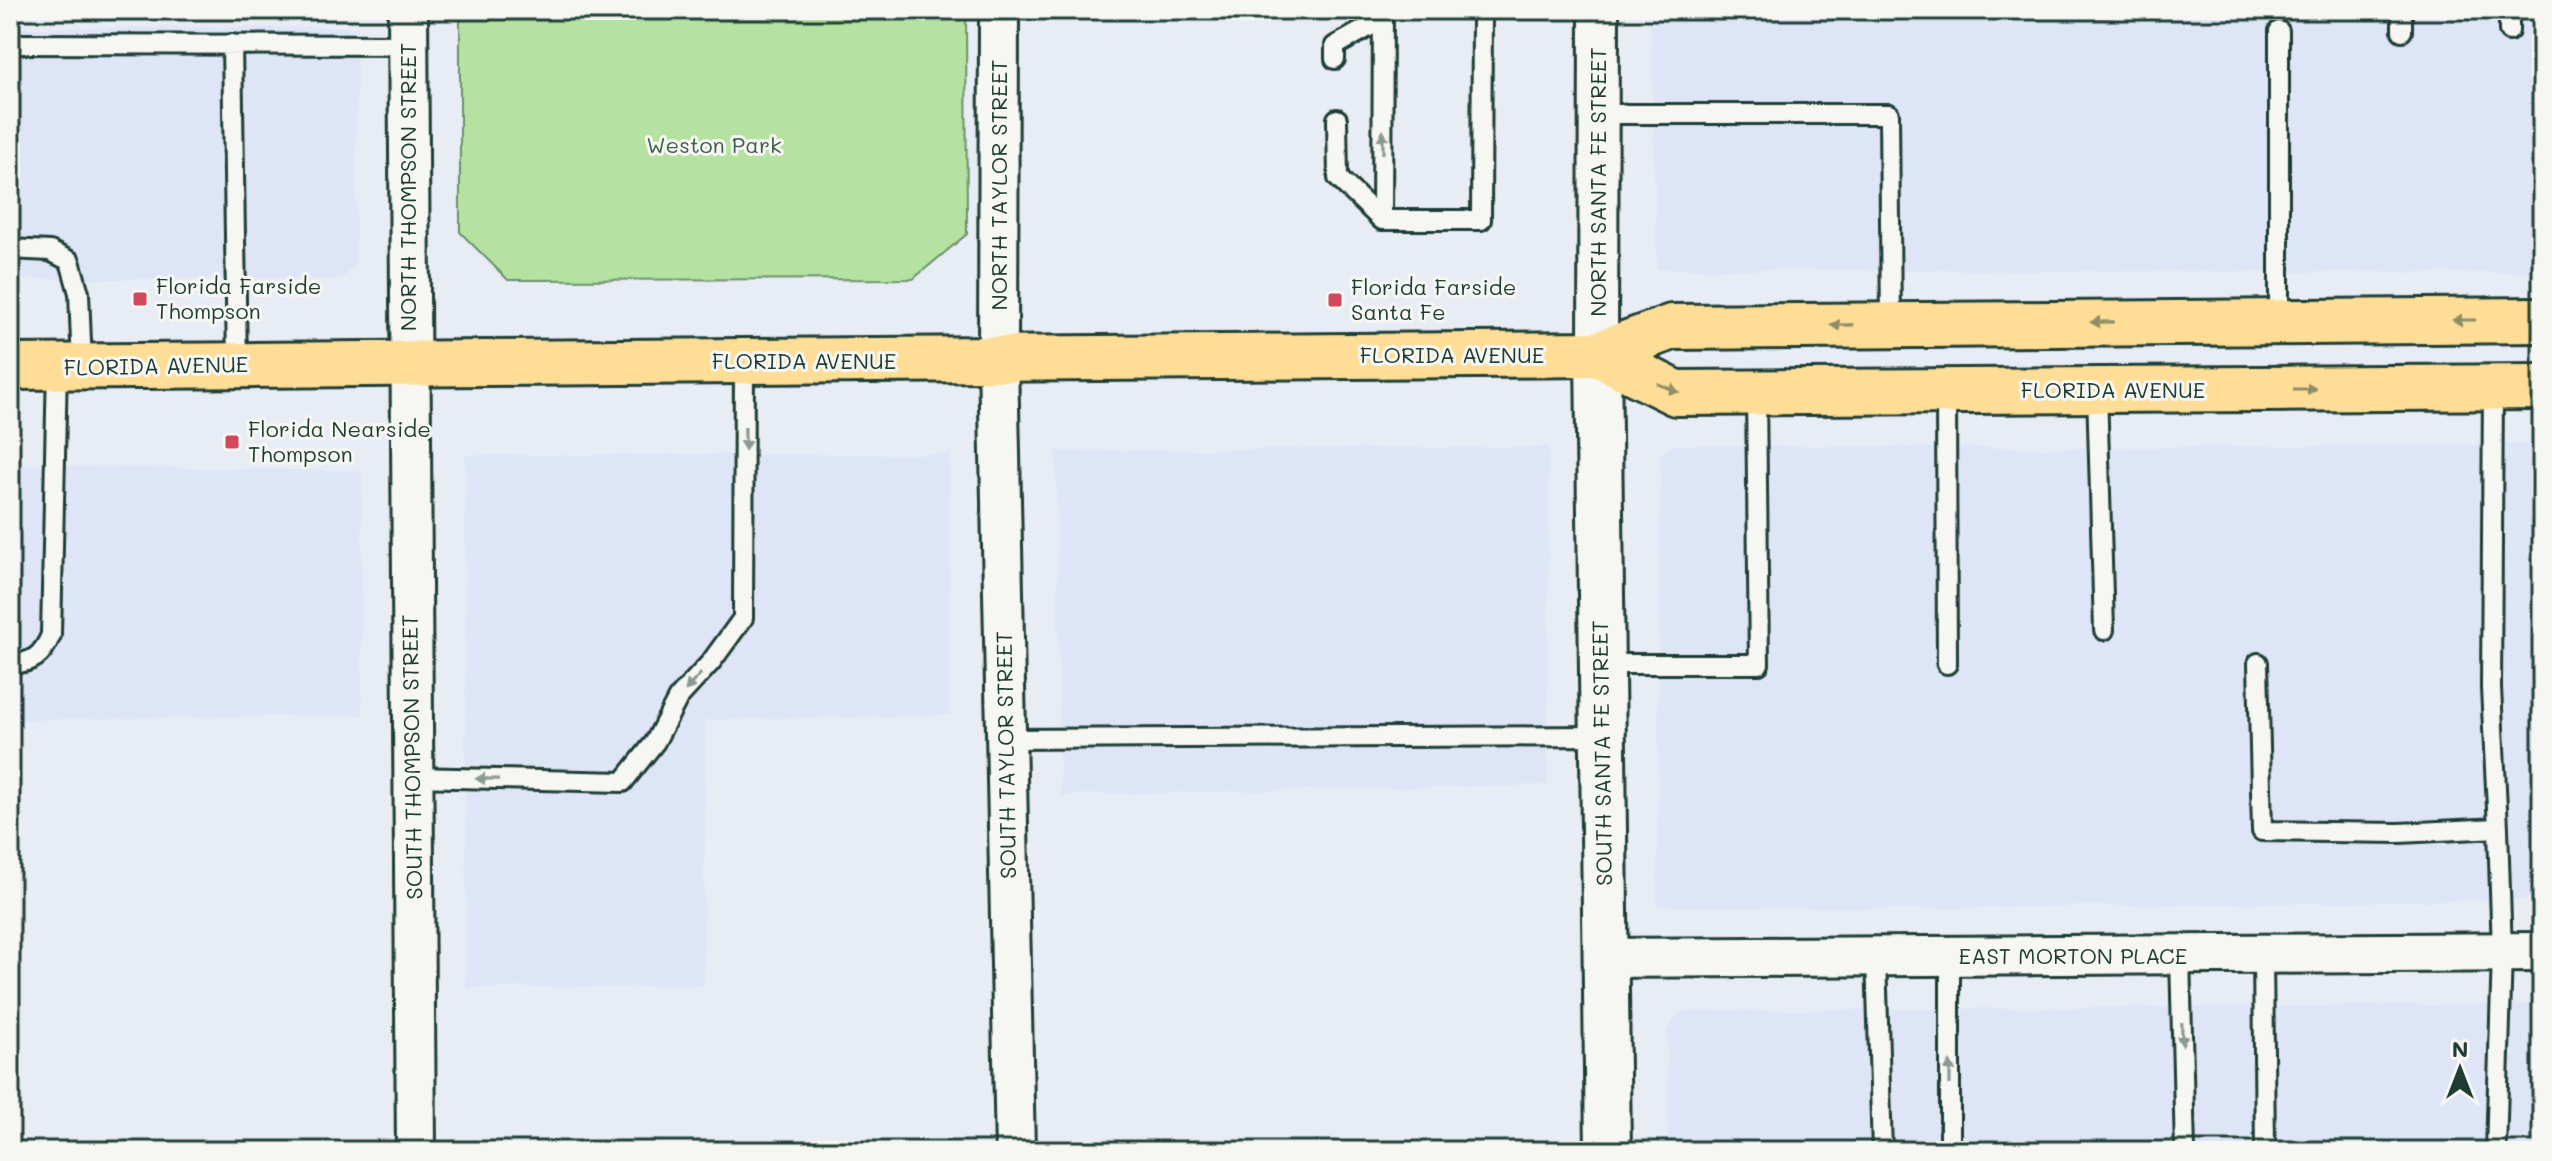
<svg xmlns="http://www.w3.org/2000/svg" width="2552" height="1161" viewBox="0 0 2552 1161" font-family="Mali,sans-serif">
  <style>
    .built { fill: #dee5f7 }
    .green { fill: #b5e2a1; stroke: #6a906a; stroke-width: 2 }
    .building { fill: #c7d4fb; stroke: #1f3d34; stroke-width: 2 }
    .lines { fill: none; stroke-linecap: round; stroke-linejoin: round }
    .lane-casing { stroke: #1f3d34; stroke-width: 24 }
    .street-casing { stroke: #1f3d34; stroke-width: 44 }
    .secondary-casing { stroke: #1f3d34; stroke-width: 50 }
    .primary-casing { stroke: #1f3d34; stroke-width: 50 }
    .lane { stroke: #f6f6f2; stroke-width: 18 }
    .street { stroke: #f6f6f2; stroke-width: 38 }
    .secondary { stroke: #f6f6f2; stroke-width: 44 }
    .primary { stroke: #fedd96; stroke-width: 44 }
    .oneway { fill: #8a9a93 }
    .oneway2 { fill: #8e8d65 }
    .poi-dot { fill: #d1495b; stroke: #f6f6f2; stroke-width: 3 }
    .labels { text-anchor: middle; stroke-width: 6; stroke-linejoin: round; paint-order: stroke }
    .park-label { font-size: 22px; fill: #3d5e4a; stroke: #f6f6f2 }
    .street-label { font-size: 22px; fill: #1f3d34; stroke: #f6f6f2 }
    .poi-label { font-size: 22px; fill: #1f3d34; stroke: #f6f6f2; text-anchor: start }
  </style>
  <rect width="100%" height="100%" fill="#e8ecf5"/>
  <filter id="ink" filterUnits="userSpaceOnUse"><feTurbulence type="fractalNoise" baseFrequency=".0125" numOctaves="2"/><feDisplacementMap in="SourceGraphic" scale="16" xChannelSelector="R" yChannelSelector="G"/><feConvolveMatrix kernelMatrix="1 2 1 2 8 2 1 2 1" color-interpolation-filters="sRGB"/></filter>
  <g filter="url(#ink)">
    <path class="built" d="M1650,10h892v263l-885,-4z
      M357,27l-1,235 -10,13 -13,4h-323v-251z
      M2542,444v455l-634,10 -251,-3 3,-452 13,-9 379,3z
      M1549,447l-1,338 -488,10 -4,-344z
      M950,454v261l-245,5 -1,266 -238,2 -1,-533z
      M10,465l352,6v244l-352,5z
      M2542,1004v147h-874l-1,-120 9,-14 8,-6z"/>
    <path class="green" d="M460,10h506l1,224 -54,45 -405,1 -48,-48z"/>
    <path class="building" d="M1948,10h161l1,7 -162,2z"/>
    <g class="lines">
      <g class="lane-casing">
        <path id="lane" d="M2402,10v21
          M2509,10v21
          M2279,31v290
          M10,44l398,1
          M232,44l5,321
          M1335,59v-13l48,-27
          M1599,114h290l2,211
          M1337,119l1,59 44,42h99l1,-210
          M1382,220l1,-210
          M10,249l40,2 20,10 9,32 3,73
          M2493,388l-2,300 7,140
          M2097,390l7,240
          M1946,391l1,273
          M2258,663l4,168 137,2 99,-5 4,125 -6,198
          M10,664c23,-1 32,-8 41,-29l6,-268
          M1600,664h159l-3,-272
          M1006,739l595,-3
          M413,777l210,5 32,-40 23,-44 33,-36 32,-44 1,-257
          M2263,955l2,196
          M2180,956l5,195
          M1876,957l6,194
          M1950,1151v-195"/>
      </g>
      <g class="street-casing">
        <path id="street" d="M408,10l8,1141
          M999,10l-1,350 17,791
          M1598,354l1,-344
          M1604,958l938,-6"/>
      </g>
      <g class="secondary-casing">
        <path id="secondary" d="M1598,354l10,797"/>
      </g>
      <g class="primary-casing">
        <path id="primary" d="M1598,354l78,39 866,-6
          M10,367l1588,-13 74,-27 870,-7"/>
      </g>
      <use href="#lane" class="lane"/>
      <use href="#street" class="street"/>
      <use href="#secondary" class="secondary"/>
      <use href="#primary" class="primary"/>
    </g>
    <defs><path id="oneway-solid" d="M-6-.8H1V-3.2L6.5 0L1 3.2V.8H-6Z" transform="scale(2)"/></defs>
    <g class="oneway">
      <use href="#oneway-solid" transform="translate(1383 142) rotate(-90)"/>
      <use href="#oneway-solid" transform="translate(745 439) rotate(89)"/>
      <use href="#oneway-solid" transform="translate(693 682) rotate(132)"/>
      <use href="#oneway-solid" transform="translate(487 779) rotate(-179)"/>
      <use href="#oneway-solid" transform="translate(2182 1034) rotate(89)"/>
      <use href="#oneway-solid" transform="translate(1950 1073) rotate(-90)"/>
    </g>
    <g class="oneway2">
      <use href="#oneway-solid" transform="translate(2464 320) rotate(180)"/>
      <use href="#oneway-solid" transform="translate(2102 322) rotate(179)"/>
      <use href="#oneway-solid" transform="translate(1842 325) rotate(179)"/>
      <use href="#oneway-solid" transform="translate(1668 388) rotate(22)"/>
      <use href="#oneway-solid" transform="translate(2305 389)"/>
    </g>
  </g>
  <g class="poi-dot">
    <rect x="132" y="291" width="16" height="16" rx="4"/>
    <rect x="1327" y="292" width="16" height="16" rx="4"/>
    <rect x="224" y="434" width="16" height="16" rx="4"/>
  </g>
  <g class="labels">
    <g class="park-label">
      <text x="714" y="153">Weston Park</text>
    </g>
    <g class="street-label">
      <text transform="translate(1598 182) rotate(-90)" y="8">NORTH SANTA FE STREET</text>
      <text transform="translate(999 185) rotate(-90)" y="8">NORTH TAYLOR STREET</text>
      <text transform="translate(408 187) rotate(-90)" y="8">NORTH THOMPSON STREET</text>
      <text x="1452" y="363">FLORIDA AVENUE</text>
      <text x="804" y="369">FLORIDA AVENUE</text>
      <text transform="translate(156 366) rotate(-1)" y="8">FLORIDA AVENUE</text>
      <text x="2113" y="398">FLORIDA AVENUE</text>
      <text transform="translate(1602 753) rotate(-91)" y="8">SOUTH SANTA FE STREET</text>
      <text transform="translate(1006 755) rotate(-91)" y="8">SOUTH TAYLOR STREET</text>
      <text transform="translate(412 757) rotate(-91)" y="8">SOUTH THOMPSON STREET</text>
      <text x="2073" y="964">EAST MORTON PLACE</text>
    </g>
    <g class="poi-label">
      <text x="156" y="294">Florida Farside<tspan x="156" dy="25">Thompson</tspan></text>
      <text x="1351" y="295">Florida Farside<tspan x="1351" dy="25">Santa Fe</tspan></text>
      <text x="248" y="437">Florida Nearside<tspan x="248" dy="25">Thompson</tspan></text>
    </g>
  </g>
  <rect width="2552" height="1161" fill="none" stroke="#f6f6f2" stroke-width="40"/>
  <rect x="20" y="20" width="2512" height="1121" fill="none" stroke="#1f3d34" stroke-width="3" filter="url(#ink)"/>
  <g transform="translate(2460 1069)" stroke="#f6f6f2" stroke-width="6" paint-order="stroke">
  <path d="M0-6L14 30L0 20L-14 30Z" fill="#1f3d34"/>
  <text y="-12" font-size="22" font-weight="bold" text-anchor="middle" fill="#1f3d34">N</text>
  </g>
</svg>
